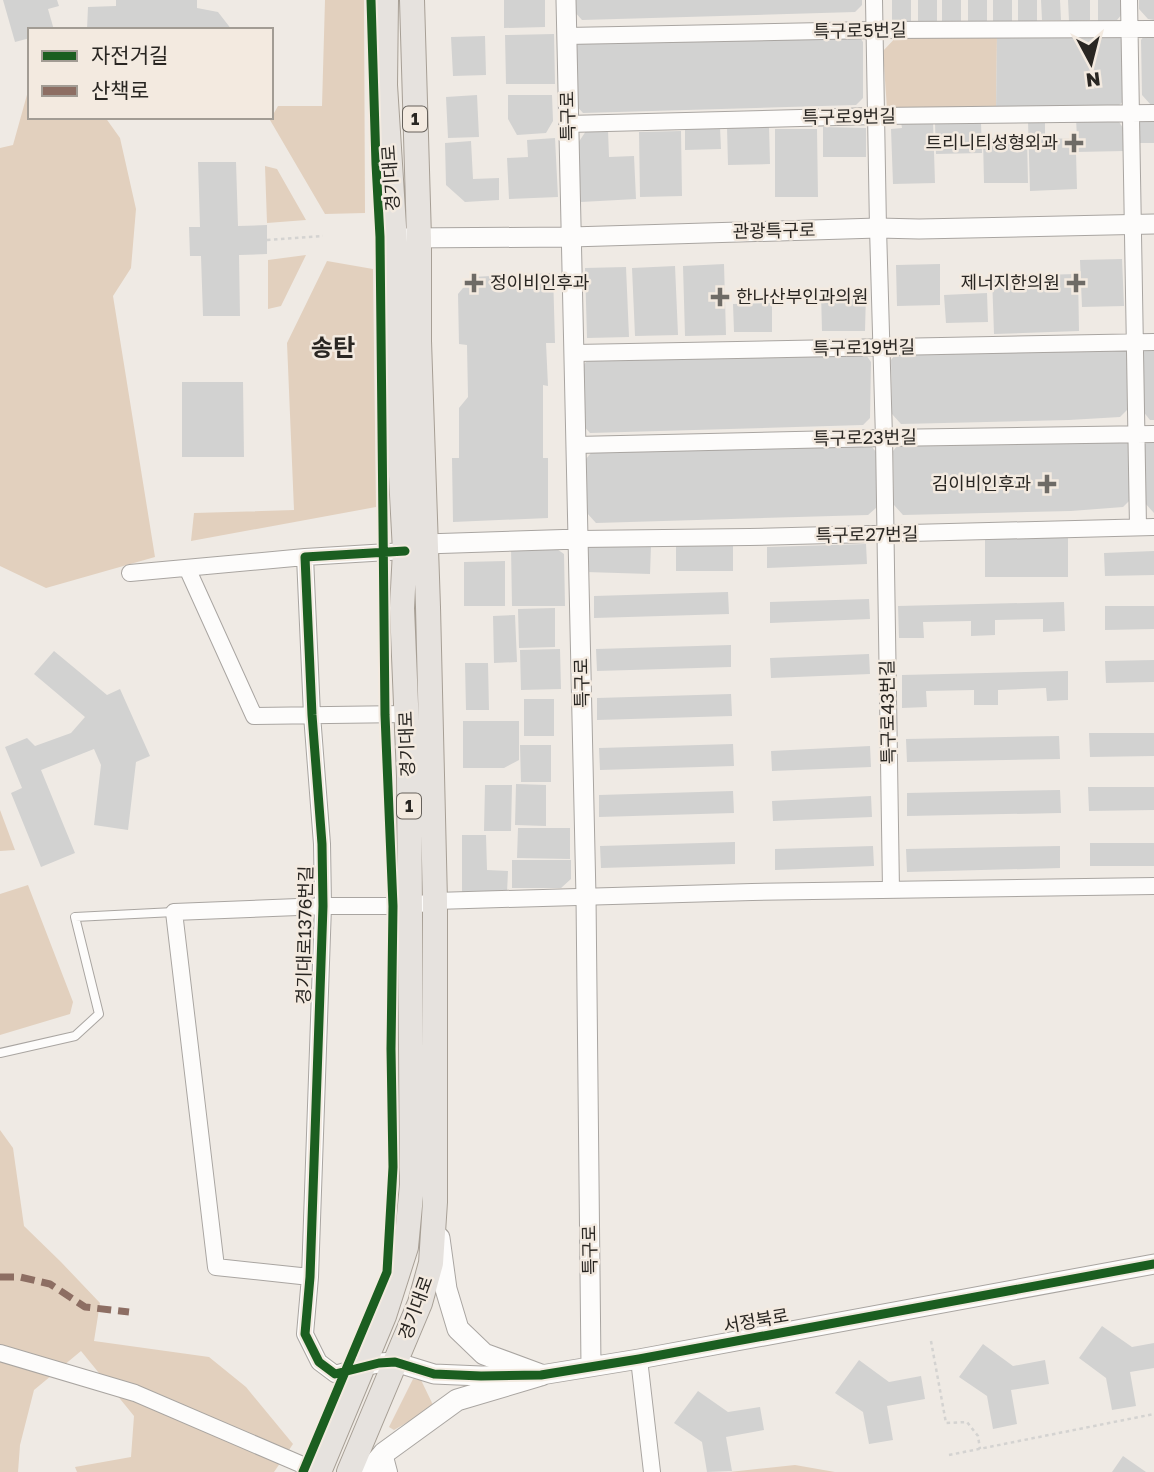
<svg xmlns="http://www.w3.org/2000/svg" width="1154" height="1472" viewBox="0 0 1154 1472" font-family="'Golos Text','Noto Sans KR',sans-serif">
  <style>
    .green { fill: #e2d0be }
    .building { fill: #d2d2d1 }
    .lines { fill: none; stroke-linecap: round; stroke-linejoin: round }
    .service-casing { stroke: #a9a5a1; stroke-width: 10 }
    .minor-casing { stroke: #a9a5a1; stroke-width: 18 }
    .tertiary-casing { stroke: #a9a5a1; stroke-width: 21 }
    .secondary-casing { stroke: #a9a5a1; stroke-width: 23 }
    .primary-casing { stroke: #a79f95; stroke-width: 26 }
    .path { stroke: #d4d3d1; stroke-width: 2.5; stroke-dasharray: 3.5 3.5; stroke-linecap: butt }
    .service { stroke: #fdfcfb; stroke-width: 8 }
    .minor { stroke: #fdfcfb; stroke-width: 16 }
    .tertiary { stroke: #fdfcfb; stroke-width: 19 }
    .secondary { stroke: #fdfcfb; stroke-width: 21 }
    .primary { stroke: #e6e2de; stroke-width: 24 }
    .quiet { stroke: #8d6e63; stroke-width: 7; stroke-dasharray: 14 7; stroke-linecap: butt }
    .cycleway-casing { stroke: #f3eae0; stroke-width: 13 }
    .cycleway { stroke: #1b5e20; stroke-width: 9 }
    .poi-dot { fill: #6e6b66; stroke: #f3eae0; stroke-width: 2.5 }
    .labels { text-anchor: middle; stroke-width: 5; stroke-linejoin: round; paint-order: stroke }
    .shield { fill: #f3eae0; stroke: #66615b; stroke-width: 2 }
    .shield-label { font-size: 16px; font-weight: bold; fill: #292622 }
    .street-label { font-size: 18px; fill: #292622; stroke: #f3eae0 }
    .poi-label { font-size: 18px; fill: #292622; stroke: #f3eae0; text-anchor: end }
    .district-label { font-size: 24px; font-weight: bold; fill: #292622; stroke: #f3eae0 }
  </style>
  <rect width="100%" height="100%" fill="#efeae4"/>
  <path class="green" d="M325,0h39l1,213 -40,1 -55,-94 8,-14h44z
    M900,33l97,3 -1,74 -109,-1 -4,-58z
    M30,84v33h75l15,21 16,71 -5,59 -18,28 42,261 -109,31 -46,-22v-418l13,-3z
    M265,166l12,3 29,51 -39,3z
    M306,255l-25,51 -13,3v-49z
    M327,261l46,8 3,238 -185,34 3,-28 100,-3 -7,-167z
    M0,810l15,40 -15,1z
    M28,885l45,117 -3,12 -70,21v-141z
    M0,1130l13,18 11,78 37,36 39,41 -6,38 115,16 37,30 47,57 -19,28h-197l-2,-5 56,-10 3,-41 -53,-65 -47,39 -14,55 -2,27h-18z
    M413,1379l8,1 13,27 -40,23 -5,-3z
    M795,1465l40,7h-106z"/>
  <path class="building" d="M3,0h54l2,6 -11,3 6,21h-24v8l-15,4z
    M116,0h81v8l21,4 14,18h-145l1,-23 28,-1z
    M504,0h41v27l-41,1z
    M573,0h289v5l-7,7 -273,8 -9,-10z
    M892,0h19v23h-19z
    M918,0h19v22h-19z
    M942,0h19v21h-19z
    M968,0h19v21h-19z
    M993,0h19v22h-19z
    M1018,0h19v21h-19z
    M1041,0h19l1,20h-19z
    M1068,0h22v20l-21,1z
    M1098,0h24v14l-5,6 -19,1z
    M1139,0h15v20l-6,-1 -9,-10z
    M1150,29h4v76h-3l-9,-10 -1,-55z
    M857,33l6,9v56l-7,7 -273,8 -9,-10v-54l9,-12z
    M554,34l1,50h-49l-1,-49z
    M1119,34l7,9v56l-8,7 -122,4 1,-74z
    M485,36l1,39 -33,1 -2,-39z
    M477,95l2,42 -31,1 -2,-41z
    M508,95h44l1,26 -7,12 -29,2 -9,-16z
    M1136,115h18v28h-16z
    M1116,117l7,11 1,23 -48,1 1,37 -47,2 -2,-70h17v18l32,-1 -1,-20z
    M933,121l2,62 -42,1 -2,-55 11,-1 -1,-6z
    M981,122l1,31 -46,1 -1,-31z
    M769,126l1,38 -42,1 -1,-38z
    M720,127l1,22 -36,1v-21z
    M823,127l43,1v29h-43z
    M775,129h42l1,68h-43z
    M608,130l1,27 25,-1 2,43 -55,3 -3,-59 8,-12z
    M681,131l1,65 -42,1 -1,-65z
    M555,138l3,59 -49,2 -2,-41 21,-1 -1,-17z
    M1027,138l1,45h-44l-1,-44z
    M471,141l2,38 26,-1v22l-34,2 -19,-17 -1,-42z
    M198,162h38l2,64 29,-1v29l-28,1 1,61h-37l-2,-60h-11l-1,-29h11z
    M1122,259l2,47 -42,1 -2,-47z
    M724,264l2,71 -41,1 -2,-70z
    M940,264v41l-43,1 -1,-41z
    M675,266l3,69 -43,1 -3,-68z
    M626,267l3,70 -42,1 -2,-70z
    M553,273l2,70h-9l2,43 -5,-1v73h5v60l-95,4 -1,-64h7v-50l9,-11 -1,-52 -8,-1 -1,-50 14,-17z
    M1078,274l1,57 -85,3 -2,-58z
    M821,293h45l-1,38h-43z
    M987,293l1,29 -42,1 -2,-28z
    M772,303v29h-38l-1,-28z
    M1121,344l7,9v56l-8,8 -51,3 -168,4 -9,-10 -1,-54 9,-12z
    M1150,344h4v76h-4l-8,-10 -1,-55z
    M864,352l7,10 -1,56 -7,7 -273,8 -9,-10v-55l9,-11z
    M182,382h61l1,75h-62z
    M1123,435l7,9v56l-7,7 -52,4 -168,4 -9,-10 -1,-54 9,-11z
    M1152,435h2v78l-10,-11 -1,-55z
    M869,443l7,9v56l-8,7 -272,8 -9,-10 -1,-54 9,-11z
    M985,536h83v41h-83z
    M676,543h57v28h-57z
    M866,544l1,20 -100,4v-21z
    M586,545l65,1 -1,28 -64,-2z
    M511,547h43l10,7 1,52h-53z
    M1154,551v24l-49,1 -1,-23z
    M505,561v45h-41v-44z
    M728,592l1,22 -135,4v-22z
    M869,599l1,20 -100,4v-21z
    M1064,602l1,29 -22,1v-13l-48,1v15l-24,1v-15l-48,1 1,16h-25l-1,-32z
    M1105,606h49v23l-49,1z
    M555,608v39l-36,1 -1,-39z
    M515,615l2,47 -23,1 -1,-47z
    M731,645v22l-134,4 -1,-22z
    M560,649l1,40 -40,1 -1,-40z
    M54,651l53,44 13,-6 30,67 -14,6 -8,68 -34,-5 7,-60 -7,-16 -53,21 34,83 -34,14 -30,-74 11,-5 -17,-41 22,-9 8,8 36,-13 14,-16 -51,-43z
    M869,654l1,20 -99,4 -1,-20z
    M1154,660v22l-48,1 -1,-22z
    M465,663h23l1,47h-23z
    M1068,671v29l-21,1 -1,-13 -48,2v15h-24v-15l-48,1 1,16 -25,1v-33z
    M731,694l1,22 -135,4v-22z
    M524,699h30v37h-30z
    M463,721h56v39l-15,8h-41z
    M1089,733h65v23l-64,1z
    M1059,736l1,23 -153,3 -1,-23z
    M733,744l1,22 -134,4 -1,-22z
    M520,745h31v37h-30z
    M870,746l1,21 -99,4 -1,-20z
    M516,784l30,1v41l-31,-1z
    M485,785h27l-1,46h-27z
    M1088,787h66v23l-65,1z
    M1060,790l1,23 -154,3v-23z
    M733,791l1,22 -135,4v-22z
    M871,796l1,21 -99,4 -1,-20z
    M518,828h52v31l-53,-1z
    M462,835h24l1,35 21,1 -1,22 -45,-1z
    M735,842v22l-134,4 -1,-22z
    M1090,843h64v23h-64z
    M873,846l1,20 -99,4v-21z
    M1060,846v22l-153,4 -1,-23z
    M512,860h59v19l-10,9h-49z
    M1102,1326l30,21 22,-4v25l-24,4 6,34 -24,4 -6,-32 -27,-20z
    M983,1344l30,22 32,-6 4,24 -38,6 6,34 -24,5 -6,-33 -28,-19z
    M859,1360l30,22 32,-6 4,23 -38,7 6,34 -24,4 -6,-32 -28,-19z
    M698,1391l30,21 32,-5 4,23 -38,7 6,34 -25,1 -5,-30 -28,-19z
    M1123,1456l23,16h-34z"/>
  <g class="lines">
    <g class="service-casing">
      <path id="service" d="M0,1053l75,-17 24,-22 -24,-97 99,-5"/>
    </g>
    <g class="minor-casing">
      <path id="minor" d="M874,0l4,228 6,210 7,452
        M1129,0l9,527
        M566,36l308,-6 280,-1
        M568,124l308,-8 278,-3
        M575,353l579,-11
        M576,445l308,-7 270,-4
        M579,539l170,-2 405,-10
        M187,568l67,148 152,-2
        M130,573l175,-16
        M310,1277l-94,-10 -42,-355 149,-6h88l24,-5 317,-9 402,-6
        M0,1353l135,40 184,79
        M639,1359l13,113
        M363,1366l-28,8 -16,-12 -14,-28 5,-57 13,-371 -1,-62 -10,-129 -7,-158 100,-6
        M384,1453l5,19"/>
    </g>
    <g class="tertiary-casing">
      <path id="tertiary" d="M566,0l20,897 5,469
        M406,238l165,-1 307,-9 41,1 235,-5
        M425,544l154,-5
        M363,1366l16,-3 16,-1 39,12 47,2 60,-1 98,-16 515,-95"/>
    </g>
    <g class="secondary-casing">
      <path id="secondary" d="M439,1238l7,51 12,40 26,25 57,21
        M368,1472l16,-19 73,-53 84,-25"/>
    </g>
    <g class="primary-casing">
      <path id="primary" d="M319,1472l65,-156 22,-69 6,-62 -3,-409 -7,-168 3,-57 -7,-132 -1,-145 -12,-189 1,-85
        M349,1472l71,-169 11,-40 4,-61v-301l-7,-294 -9,-266v-103l-7,-238"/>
    </g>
    <path class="path" d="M267,240l56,-4
      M931,1341l15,82 21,-1 11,14 2,13
      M949,1455l205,-41"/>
    <use href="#service" class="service"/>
    <use href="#minor" class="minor"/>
    <use href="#tertiary" class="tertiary"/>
    <use href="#secondary" class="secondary"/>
    <use href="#primary" class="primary"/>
    <path class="quiet" d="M0,1277h20l30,7 35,23 44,5"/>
    <g class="cycleway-casing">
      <path id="cycleway" d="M405,551l-100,6 7,158 10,129 1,62 -13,371 -5,57 14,28 16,12 44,-11 16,-1 39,12 47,2 60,-1 98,-16 515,-95
        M303,1472l84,-200 6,-105 -2,-118 2,-143 -8,-191 -5,-478 -4,-73 -5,-164"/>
    </g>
    <use href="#cycleway" class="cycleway"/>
  </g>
  <g class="poi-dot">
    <path d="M1070.5 132.5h7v7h7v7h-7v7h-7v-7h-7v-7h7z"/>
    <path d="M470.5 272.5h7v7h7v7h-7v7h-7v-7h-7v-7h7z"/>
    <path d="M1072.5 272.5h7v7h7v7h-7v7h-7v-7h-7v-7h7z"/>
    <path d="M716.5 286.5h7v7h7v7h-7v7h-7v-7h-7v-7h7z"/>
    <path d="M1043.5 473.5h7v7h7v7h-7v7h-7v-7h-7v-7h7z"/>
  </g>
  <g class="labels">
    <g class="shield">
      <rect x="403" y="106.5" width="24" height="25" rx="5"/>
      <rect x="397" y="793.5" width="24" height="25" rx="5"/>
    </g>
    <g class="shield-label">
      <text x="415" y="125">1</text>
      <text x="409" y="812">1</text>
    </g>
    <g class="street-label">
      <text transform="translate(860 31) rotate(-1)" y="6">특구로5번길</text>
      <text transform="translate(568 116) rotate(-91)" y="6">특구로</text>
      <text transform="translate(849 117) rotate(-1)" y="6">특구로9번길</text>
      <text transform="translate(391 178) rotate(-94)" y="6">경기대로</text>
      <text transform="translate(774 231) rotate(-1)" y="6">관광특구로</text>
      <text transform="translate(864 348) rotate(-1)" y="6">특구로19번길</text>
      <text transform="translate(865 438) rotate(-1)" y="6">특구로23번길</text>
      <text transform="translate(867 535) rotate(-1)" y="6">특구로27번길</text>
      <text transform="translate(582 683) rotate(-91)" y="6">특구로</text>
      <text transform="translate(888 712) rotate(-91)" y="6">특구로43번길</text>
      <text transform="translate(407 744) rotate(-92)" y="6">경기대로</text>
      <text transform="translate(305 935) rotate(-89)" y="6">경기대로1376번길</text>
      <text transform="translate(590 1250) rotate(-91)" y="6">특구로</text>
      <text transform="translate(416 1308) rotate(-70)" y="6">경기대로</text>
      <text transform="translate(756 1321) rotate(-10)" y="6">서정북로</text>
    </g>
    <g class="poi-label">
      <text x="1058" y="149">트리니티성형외과</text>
      <text x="490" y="289" text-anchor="start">정이비인후과</text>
      <text x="1060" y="289">제너지한의원</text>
      <text x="736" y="303" text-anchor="start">한나산부인과의원</text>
      <text x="1031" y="490">김이비인후과</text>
    </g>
    <g class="district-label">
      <text x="333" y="356">송탄</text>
    </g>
  </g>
  <rect x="28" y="28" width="245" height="91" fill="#f3eae0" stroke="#a29c94" stroke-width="2"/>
  <rect x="42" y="51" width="35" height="10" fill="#1b5e20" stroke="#a29c94" stroke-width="2"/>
  <text x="91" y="63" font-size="21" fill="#292622">자전거길</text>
  <rect x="42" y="86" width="35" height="10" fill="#8d6e63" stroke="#a29c94" stroke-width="2"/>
  <text x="91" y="98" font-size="21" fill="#292622">산책로</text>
  <g transform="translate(1091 63) rotate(173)" stroke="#f3eae0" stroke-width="5" paint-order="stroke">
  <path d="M0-5L12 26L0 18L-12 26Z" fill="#292622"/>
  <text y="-10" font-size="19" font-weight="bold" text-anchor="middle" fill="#292622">N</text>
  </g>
</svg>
